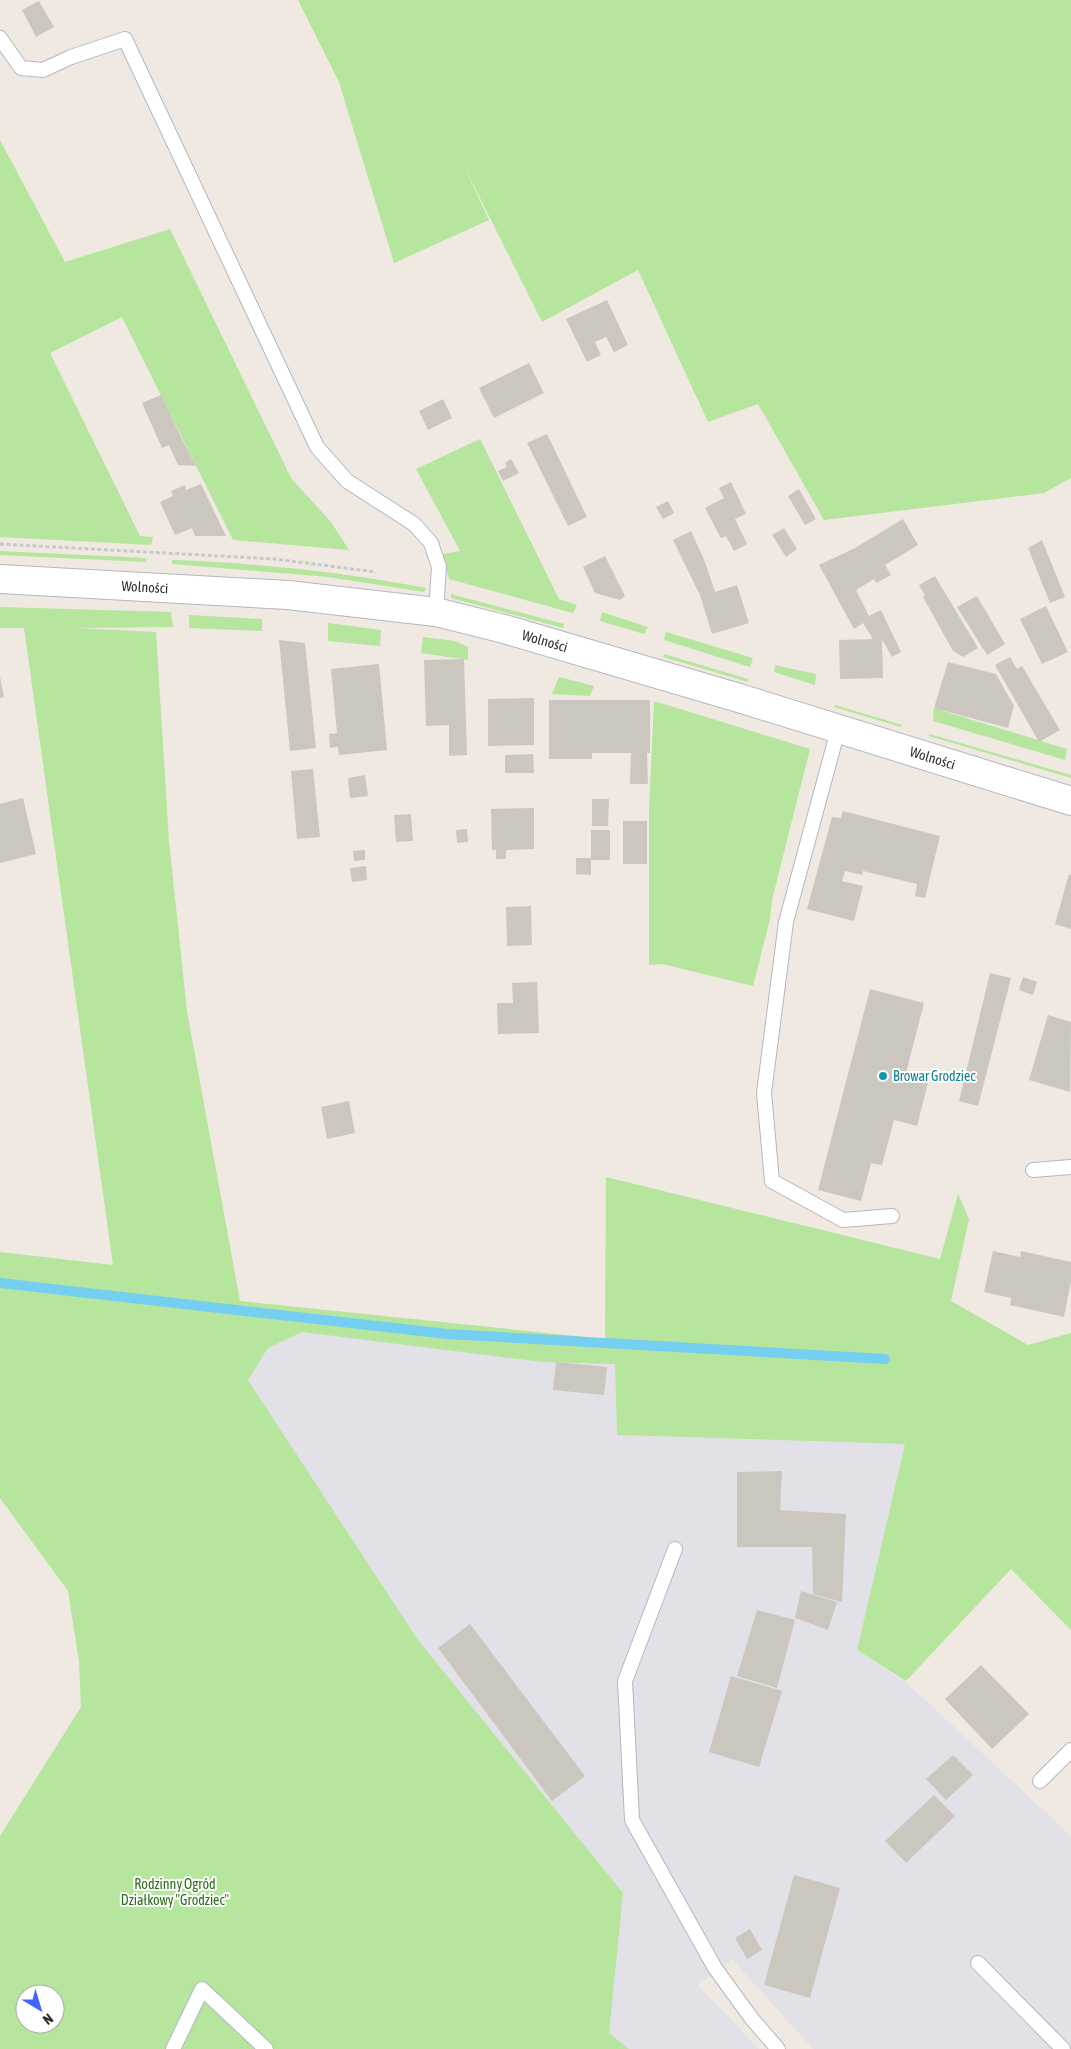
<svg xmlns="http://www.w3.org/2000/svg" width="1071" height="2049" viewBox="0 0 1071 2049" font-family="'Asap Condensed',sans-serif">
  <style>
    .industrial { fill: #e3e1e8 }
    .green { fill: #b6e59e; fill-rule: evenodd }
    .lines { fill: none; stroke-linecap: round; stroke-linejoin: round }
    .stream { stroke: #75cff0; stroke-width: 10 }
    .building { fill: #cbc7bf }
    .service-casing { stroke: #b4b7c1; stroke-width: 16 }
    .tertiary-casing { stroke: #b4b7c1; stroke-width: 30 }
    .path { stroke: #c9c9c9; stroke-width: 3; stroke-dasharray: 4 2.5; stroke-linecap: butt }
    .service { stroke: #fff; stroke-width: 14 }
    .tertiary { stroke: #fff; stroke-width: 28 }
    .culture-dot { fill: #0f9aa8; stroke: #fff; stroke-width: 2 }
    .labels { text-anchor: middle; stroke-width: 4; stroke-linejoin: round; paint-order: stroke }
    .street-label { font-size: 14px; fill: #2e2e2e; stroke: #fff }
    .culture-label { font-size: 14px; fill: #0d838f; stroke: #fff; text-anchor: start }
    .park-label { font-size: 14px; fill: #2c6e1b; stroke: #fff }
  </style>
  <rect width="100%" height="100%" fill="#efe9e1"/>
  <path class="industrial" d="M302,1332l313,32 2,71 288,9 -48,206 51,34 163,152v213h-258l-81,-90 -34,26 61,64h-130l-20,-16 14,-140 -205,-253 -170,-260 20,-32z"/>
  <path class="green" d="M298,0h773v478l-27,15 -220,27 -66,-116 -50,18 -70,-152 -96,52 -79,-158 26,56 -95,43 -55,-181z
    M0,140l65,122 105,-33 121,249 40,44 18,28 -116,-10 -111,-223 -72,36 90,183 13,1 -2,8 -151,-8z
    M480,439l79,160 18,6 -4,8 -124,-34 -7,-25 18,-3 -44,-82z
    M0,551l146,7v4l-146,-7z
    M172,560c87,3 169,12 254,28l-2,4 -96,-15 -156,-13z
    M451,594l113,30 -1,4 -112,-30z
    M0,607l171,5 2,15 -96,1 79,4 13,209 18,170 53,290 365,38 1,-162 334,82 18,-65 11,25 -18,82 77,44 43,-12v297l-60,-61 -105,112 -49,-31 48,-206 -288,-9 -2,-71 -72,-2 -241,-30 -34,16 -20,32 170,260 205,253 -14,140 20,16h-629v-213l81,-129 -2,-45 -11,-71 -68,-93v-246l113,13 -89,-637h-24zM25,1994h30v30h-30z
    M602,612l46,15 -4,7 -44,-13z
    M189,615l73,4v12l-73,-3z
    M328,623l53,7 -1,16 -52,-5z
    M666,632l87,26 -3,9 -86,-27z
    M423,637l32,4 13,6v13l-47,-7z
    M664,654l84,25v3l-85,-25z
    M775,665l41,9 -1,11 -41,-13z
    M559,677l35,9 -4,10 -38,-2z
    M654,701l156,48 -38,151 -2,19 -17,67 -91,-22 -13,1v-155z
    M835,705l67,20 -1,2 -67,-20z
    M934,708l133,41 -2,11 -132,-39z
    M929,734l142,41v3l-142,-42z"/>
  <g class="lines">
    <path class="stream" d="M0,1283l447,51 438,25"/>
  </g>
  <path class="building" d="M39,1l15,26 -18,10 -14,-27z
    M607,300l21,45 -14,7 -8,-15 -11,5 6,13 -14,7 -21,-43z
    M529,363l15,30 -50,25 -15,-30z
    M161,395l21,44 14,27 -18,-1 -9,-20 -7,3 -20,-45z
    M443,399l9,19 -24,12 -9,-19z
    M547,434l40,83 -19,9 -41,-83z
    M511,459l8,14 -16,8 -5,-10 9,-4 -2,-4z
    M731,482l15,32 -11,5 12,25 -13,7 -8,-15 -5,2 -16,-30 19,-10 -5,-10z
    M201,484l25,52h-31l-3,-8 -17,7 -15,-33 13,-6 -2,-5 14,-6 1,5z
    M799,489l17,30 -11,6 -17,-29z
    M668,501l6,12 -11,6 -7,-12z
    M903,519l15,26 -33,20 6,10 -15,8 -2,-4 -18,11 13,26 12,-6 20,42 -9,5 -10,-18 1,39 -43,1 -1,-39 34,-1 -10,-16 -9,6 -35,-64 36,-17z
    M784,528l13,21 -11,8 -14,-22z
    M691,531l14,31 10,30 22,-7 12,38 -37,11 -12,-39 -27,-55z
    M1042,540l23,57 -15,6 -22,-55z
    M605,556l20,40 -5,4 -25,-7 -12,-26z
    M935,576l43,72 -15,9 -10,-6 -30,-54 2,-2 -6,-10z
    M977,596l28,48 -18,11 -30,-48z
    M1046,606l22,46 -26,12 -22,-45z
    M279,640l26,3 11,105 -26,3z
    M1010,657l7,12 5,-3 38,64 -21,12 -44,-77z
    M464,659l3,96 -18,1v-31l-23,1 -2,-66z
    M948,662l48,12 18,32 -6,22 -74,-20z
    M379,664l8,86 -48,5 -1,-8 -8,1 -1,-14 8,-1 -6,-64z
    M0,676l4,21 -4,1z
    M534,698v47l-46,1v-47z
    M549,700h101v53h-3l1,31h-18l1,-31h-39v6h-43z
    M533,754l1,19h-29v-18z
    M313,769l7,68 -23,2 -6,-68z
    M365,775l3,21 -18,2 -2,-20z
    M23,798l13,56 -36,9v-59z
    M592,799h17l-1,27h-16z
    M534,808v41l-28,1v9h-10v-9h-4l-1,-41z
    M843,811l97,25 -15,62 -10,-2 2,-12 -54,-13 -1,4 -17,-4 -3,10 21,5 -9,35 -47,-12 25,-92 9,1z
    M411,814l2,27 -17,1 -2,-27z
    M623,821h24v43h-24z
    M467,829l1,13 -11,1 -1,-13z
    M591,830h19v30h-19z
    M365,850v10l-11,1 -1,-10z
    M576,858h15v17l-15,-1z
    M366,866l1,14 -15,2 -2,-14z
    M1069,874l2,1v54l-16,-5z
    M531,906l1,39 -25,1 -1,-39z
    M990,973l21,5 -33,128 -19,-5z
    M1023,977l14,5 -4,13 -14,-5z
    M537,982l2,51 -41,1 -1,-31h16l-1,-20z
    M870,989l54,14 -18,70 23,6 -12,47 -23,-6 -12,45 -11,-2 -10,38 -43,-11z
    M1048,1015l23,7 -1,70 -41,-12z
    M349,1101l6,32 -28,6 -6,-32z
    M993,1251l27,6 1,-6 50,11v19l-7,36 -54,-12 1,-7 -27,-6z
    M556,1362l51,5 -3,28 -51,-5z
    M782,1471l-2,39 66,4 -4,88 -29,-8 -1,-47h-75v-75z
    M801,1591l36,11 -9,28 -33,-12z
    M757,1610l38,10 -18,68 -40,-12z
    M470,1624l115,152 -33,25 -114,-153z
    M981,1665l48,49 -37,35 -47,-50z
    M731,1676l51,15 -23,76 -50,-15z
    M953,1755l20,20 -27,25 -20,-21z
    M934,1795l21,21 -49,47 -21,-22z
    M794,1875l46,13 -30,110 -46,-13z
    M750,1929l12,21 -15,9 -12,-21z"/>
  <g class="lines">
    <g class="service-casing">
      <path id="service" d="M0,38l21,30 22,2 28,-13 54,-18 192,408 30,34 67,43 17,19 8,24 -3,45
        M838,730l-52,192 -22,171 8,88 71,39 49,-4
        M1033,1170l38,-3
        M675,1549l-50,132 7,139 83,148 37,51 26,30
        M1040,1781l31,-31
        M978,1963l85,86
        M173,2049l29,-60 64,60"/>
    </g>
    <g class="tertiary-casing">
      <g id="tertiary">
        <path id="s1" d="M0,579l288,16 148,17 68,17 235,69 332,103"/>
      </g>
    </g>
    <path class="path" d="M0,544l275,15 101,13"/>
    <use href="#service" class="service"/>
    <use href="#tertiary" class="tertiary"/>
  </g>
  <circle class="culture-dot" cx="883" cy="1076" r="5"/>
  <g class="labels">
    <g class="street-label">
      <text dy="5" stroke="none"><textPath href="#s1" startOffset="145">Wolności</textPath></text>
      <text dy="5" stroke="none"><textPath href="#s1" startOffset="550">Wolności</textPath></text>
      <text dy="5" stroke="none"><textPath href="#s1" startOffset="955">Wolności</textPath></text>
    </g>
    <g class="culture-label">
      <text x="893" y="1081">Browar Grodziec</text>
    </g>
    <g class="park-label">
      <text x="175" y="1889">Rodzinny Ogród<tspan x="175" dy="16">Działkowy "Grodziec"</tspan></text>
    </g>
  </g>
  <g transform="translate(40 2009) rotate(142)"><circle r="24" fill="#ffffff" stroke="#ababab"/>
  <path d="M0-4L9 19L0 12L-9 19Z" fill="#4264fb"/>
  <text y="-8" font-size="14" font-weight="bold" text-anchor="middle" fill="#2e2e2e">N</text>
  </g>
</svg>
